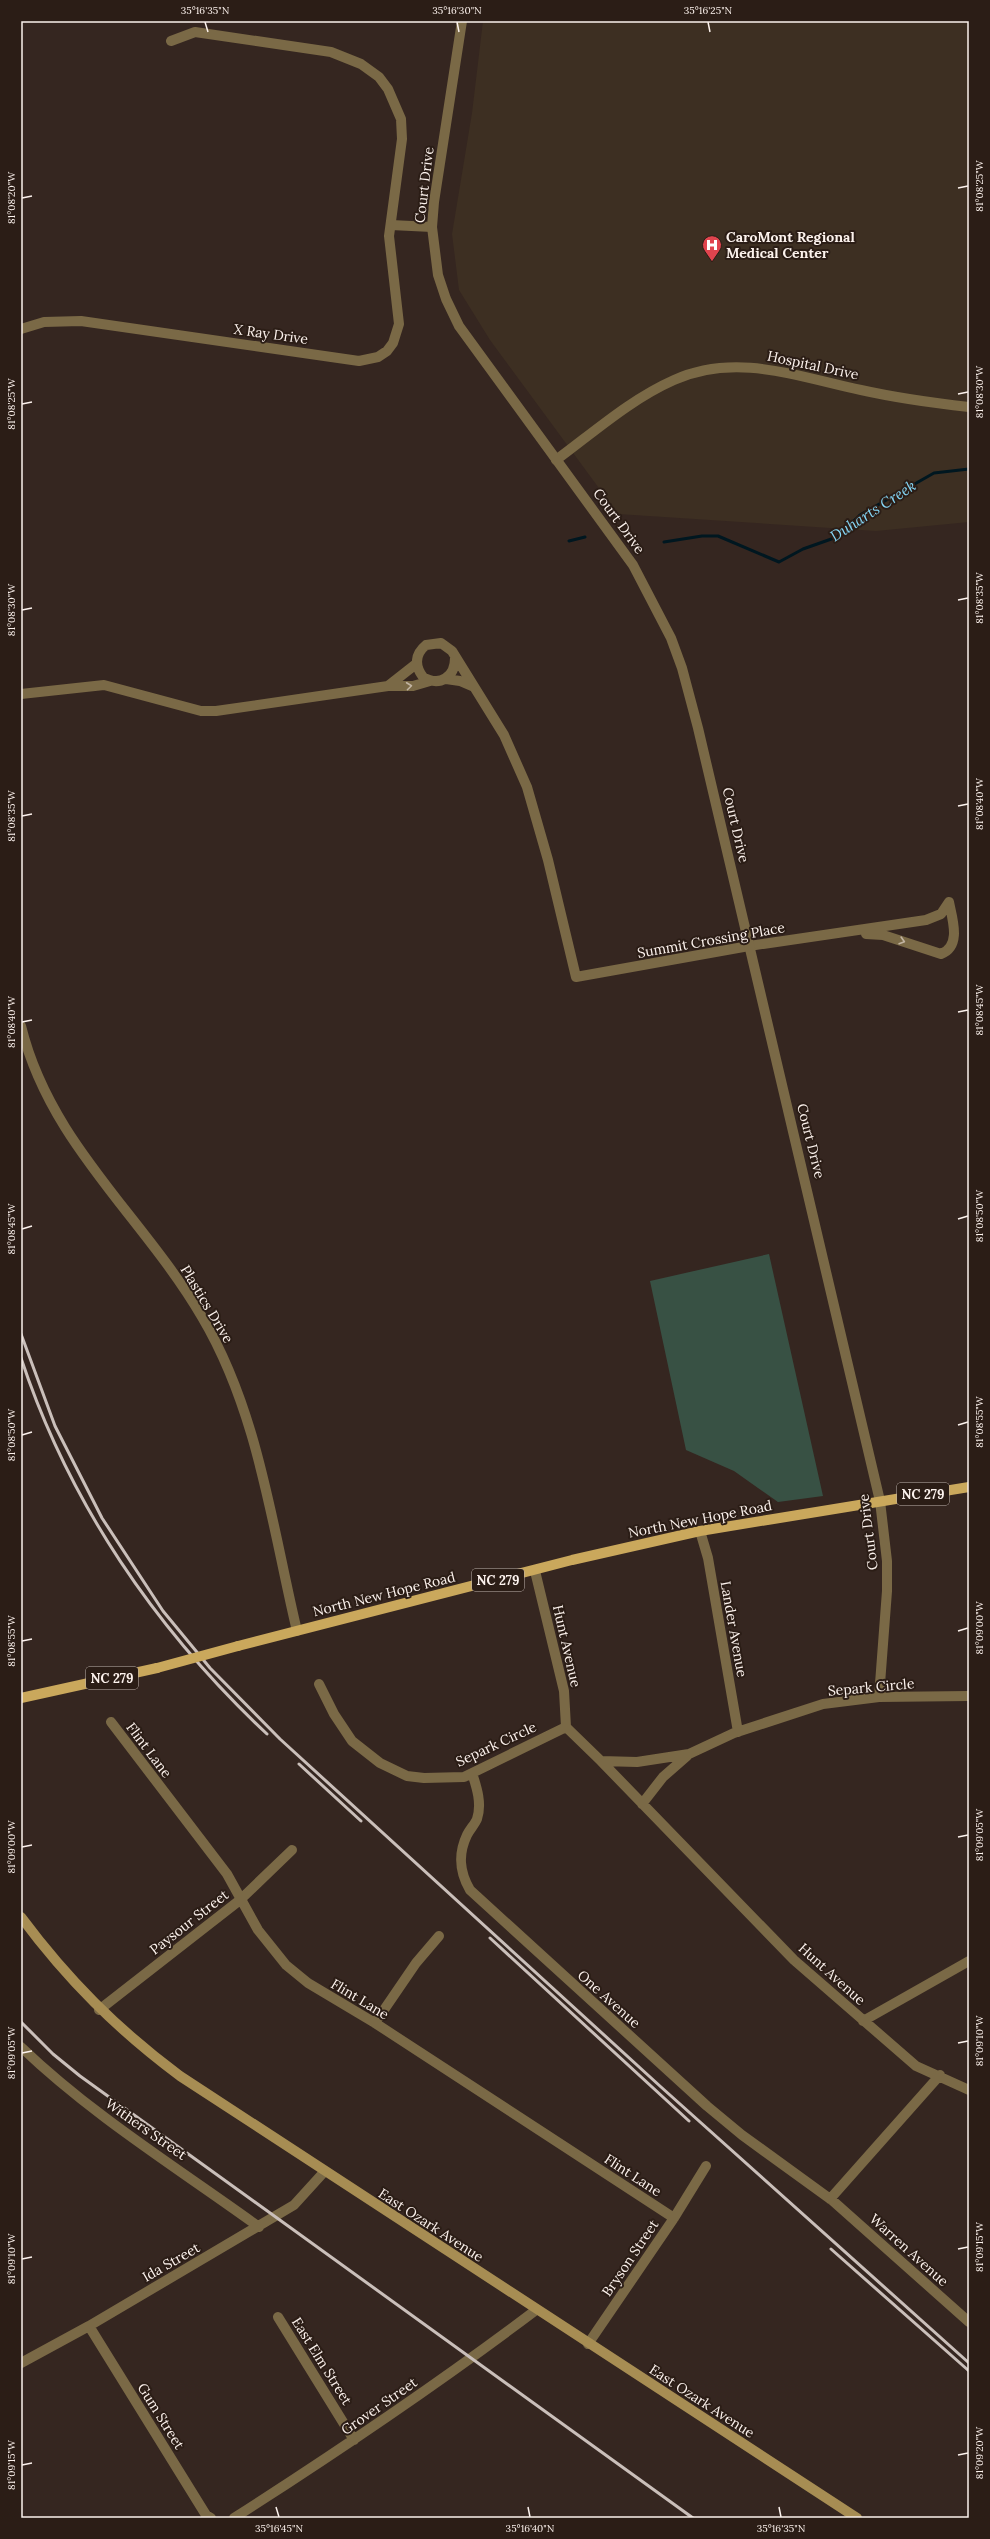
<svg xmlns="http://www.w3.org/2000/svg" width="990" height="2539" viewBox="0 0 990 2539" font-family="Lora,serif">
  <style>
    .medical { fill: #3d2f22 }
    .green { fill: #385144 }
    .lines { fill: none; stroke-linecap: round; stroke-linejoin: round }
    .stream { stroke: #001720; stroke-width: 3 }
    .minor { stroke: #7a6946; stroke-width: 10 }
    .tertiary { stroke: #7a6946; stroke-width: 10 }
    .secondary { stroke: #a78d53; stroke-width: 10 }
    .primary { stroke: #caa85c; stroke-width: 10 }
    .rail { stroke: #cabfba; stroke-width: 3 }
    .primary-bridge { stroke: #caa85c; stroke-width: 10 }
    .oneway { stroke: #c2b4a2 }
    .ticks { fill: none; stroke: #fcf2ed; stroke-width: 1.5 }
    .labels { text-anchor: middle; stroke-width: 4; stroke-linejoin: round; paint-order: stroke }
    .shield { fill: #2b1d16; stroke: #bdb2ac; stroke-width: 1 }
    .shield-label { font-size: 13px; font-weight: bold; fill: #fcf2ed }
    .street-label { font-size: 14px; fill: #fcf2ed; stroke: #2b1d16 }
    .poi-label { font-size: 14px; font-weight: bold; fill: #fcf2ed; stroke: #2b1d16; text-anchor: start }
    .water-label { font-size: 15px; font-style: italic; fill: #86d8f8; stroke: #2b1d16 }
    .neatline { fill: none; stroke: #fcf2ed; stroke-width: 1.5 }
    .ticks-label { font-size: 10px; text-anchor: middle; fill: #fcf2ed }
  </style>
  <rect width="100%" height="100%" fill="#352620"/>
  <path class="medical" d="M483,21h486v501l-93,9 -258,-17 -128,-174 -31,-50 -7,-56 20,-121z"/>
  <path class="green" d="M769,1254l54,242 -45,6 -44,-31 -48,-21 -36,-169z"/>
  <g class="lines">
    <path class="stream" d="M569,541l16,-4
      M664,542l38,-6h16l61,26 24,-13 34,-12 23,-22 74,-42 35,-4"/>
    <path class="minor" d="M391,225l41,2
      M21,329l23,-7 37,-1 278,40 19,-4 9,-6 6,-8 6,-19 -10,-88 13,-97 -1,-20 -13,-30 -9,-12 -18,-13 -30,-12 -136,-20 -24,9
      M556,460c38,-28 75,-61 118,-80 62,-28 125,-3 187,10 36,8 72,13 108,17
      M455,658c0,19 -15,29 -32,19 -9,-12 -8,-23 3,-32l15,-2 11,8 52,84 23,52 21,73 28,117 173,-31 177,-26 15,-6 8,-12
      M446,679l14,2 14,6
      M388,686l28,-22
      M21,694l83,-9 97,26h15l172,-25h25l17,-5
      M866,934l17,1 58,19c21,-8 11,-36 8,-52
      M21,1026c29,118 122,190 181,291 56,94 70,209 95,314
      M700,1531l8,27 30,174
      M535,1571l29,120 2,36
      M319,1684l15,30 18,27 28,22 27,13 17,2 40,-1 102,-50
      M879,1697l8,-106v-30l-7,-60
      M111,1722l116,152 31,56 28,35 22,18 67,40 299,195
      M566,1727l35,34 36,1 52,-8 45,-21 89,-29 56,-7 90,-1
      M601,1761l193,199 122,106 53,24
      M472,1773c5,15 10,31 5,46 -2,5 -7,10 -10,16 -9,19 -8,36 3,55l237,216 35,29 91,66 136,121
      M642,1804l21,-27 24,-21
      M99,2010l141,-110 52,-50
      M863,2021l106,-60
      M375,2023l41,-60 23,-27
      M21,2047c72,69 158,122 238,180
      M830,2199l110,-124
      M278,2317l76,123
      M89,2326l117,189 5,3
      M588,2344l86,-126 32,-52
      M21,2363l68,-37 205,-121 30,-33
      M234,2518c103,-66 204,-134 302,-208"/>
    <path class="tertiary" d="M462,21l-28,181 -2,25 6,48 8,24 13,27 174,239 38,73 11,30 16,60 182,773"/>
    <path class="secondary" d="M21,1917c47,63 96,112 159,159l677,442"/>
    <path class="primary" d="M238,1646l334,-86 128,-29 269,-44
      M21,1698l136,-30"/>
    <path class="rail" d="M21,1334l34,92 47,92 61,93 47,57 70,71 381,348 308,276
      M21,1358c48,145 135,272 246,376
      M299,1764l62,57
      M490,1938l199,183
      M21,2022l32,32 27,22 613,442
      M831,2249l138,122"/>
    <path class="primary-bridge" d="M157,1668l81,-22"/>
  </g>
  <defs><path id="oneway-chevron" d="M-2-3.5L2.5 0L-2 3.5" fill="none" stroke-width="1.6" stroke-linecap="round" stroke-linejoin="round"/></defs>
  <g class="oneway">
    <use href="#oneway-chevron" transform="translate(409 686) rotate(-7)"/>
    <use href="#oneway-chevron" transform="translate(902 941) rotate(17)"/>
  </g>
  <path class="ticks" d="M205,22l3,10M457,22l2,10M708,22l2,10M958,188l10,-2M22,198l10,-2M958,394l10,-2M22,404l10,-2M958,600l10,-2M22,610l10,-2M958,806l10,-2M22,816l10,-2M958,1012l10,-2M22,1022l10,-2M958,1219l10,-3M22,1229l10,-3M958,1425l10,-3M22,1435l10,-3M958,1631l10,-3M22,1641l10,-2M958,1837l10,-2M22,1847l10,-2M958,2043l10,-2M22,2053l10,-2M958,2249l10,-2M22,2259l10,-2M958,2455l10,-2M22,2465l10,-2M276,2507l3,10M528,2507l2,10M779,2507l2,10"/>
  <defs>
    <g id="hospital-pin" transform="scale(1)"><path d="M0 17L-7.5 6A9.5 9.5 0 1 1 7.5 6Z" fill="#e0444e" stroke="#2b1d16"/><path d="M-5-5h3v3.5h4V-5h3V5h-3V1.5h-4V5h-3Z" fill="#fff"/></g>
  </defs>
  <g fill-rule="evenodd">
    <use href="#hospital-pin" x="712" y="245"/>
  </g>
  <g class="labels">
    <g class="shield">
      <rect x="897" y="1483" width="52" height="22" rx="3"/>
      <rect x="472" y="1569" width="52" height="22" rx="3"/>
      <rect x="86" y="1667" width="52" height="22" rx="3"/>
    </g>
    <g class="shield-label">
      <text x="923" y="1499">NC 279</text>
      <text x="498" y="1585">NC 279</text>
      <text x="112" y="1683">NC 279</text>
    </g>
    <g class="street-label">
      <text transform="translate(424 185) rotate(-83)" y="5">Court Drive</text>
      <text transform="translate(271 334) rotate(8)" y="5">X Ray Drive</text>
      <text transform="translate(813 365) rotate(12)" y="5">Hospital Drive</text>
      <text transform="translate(619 521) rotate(54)" y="5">Court Drive</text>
      <text transform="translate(736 825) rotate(77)" y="5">Court Drive</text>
      <text transform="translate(711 940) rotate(-10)" y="5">Summit Crossing Place</text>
      <text transform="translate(811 1141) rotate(76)" y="5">Court Drive</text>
      <text transform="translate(207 1304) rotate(59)" y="5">Plastics Drive</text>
      <text transform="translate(700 1519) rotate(-11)" y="5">North New Hope Road</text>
      <text transform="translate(868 1532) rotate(-97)" y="5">Court Drive</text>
      <text transform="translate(384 1594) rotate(-14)" y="5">North New Hope Road</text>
      <text transform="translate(734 1629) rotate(80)" y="5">Lander Avenue</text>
      <text transform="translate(567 1646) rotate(77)" y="5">Hunt Avenue</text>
      <text transform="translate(871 1687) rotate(-5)" y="5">Separk Circle</text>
      <text transform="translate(496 1744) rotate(-25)" y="5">Separk Circle</text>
      <text transform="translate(149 1750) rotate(53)" y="5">Flint Lane</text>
      <text transform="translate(189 1922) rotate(-38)" y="5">Paysour Street</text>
      <text transform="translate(832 1974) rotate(42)" y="5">Hunt Avenue</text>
      <text transform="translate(360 1999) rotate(31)" y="5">Flint Lane</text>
      <text transform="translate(609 1999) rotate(42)" y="5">One Avenue</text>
      <text transform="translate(146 2129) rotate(35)" y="5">Withers Street</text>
      <text transform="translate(633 2175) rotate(33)" y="5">Flint Lane</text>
      <text transform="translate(431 2225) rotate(33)" y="5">East Ozark Avenue</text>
      <text transform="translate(909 2250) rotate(42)" y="5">Warren Avenue</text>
      <text transform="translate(630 2258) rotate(-56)" y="5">Bryson Street</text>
      <text transform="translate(171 2262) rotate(-30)" y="5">Ida Street</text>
      <text transform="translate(322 2361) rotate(58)" y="5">East Elm Street</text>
      <text transform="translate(702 2401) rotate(33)" y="5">East Ozark Avenue</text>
      <text transform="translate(379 2406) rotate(-35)" y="5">Grover Street</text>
      <text transform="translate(161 2416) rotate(58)" y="5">Gum Street</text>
    </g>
    <g class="poi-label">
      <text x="726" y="242">CaroMont Regional<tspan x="726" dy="16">Medical Center</tspan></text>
    </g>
    <g class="water-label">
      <text transform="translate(873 511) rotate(-33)" y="5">Duharts Creek</text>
    </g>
  </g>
  <rect width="990" height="2539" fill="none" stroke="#2b1d16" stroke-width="44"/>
  <rect x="22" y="22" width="946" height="2495" class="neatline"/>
  <g class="ticks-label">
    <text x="205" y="14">35°16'35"N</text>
    <text x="457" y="14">35°16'30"N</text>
    <text x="708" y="14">35°16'25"N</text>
    <text transform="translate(979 186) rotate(-90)" y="4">81°08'25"W</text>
    <text transform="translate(11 198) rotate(-90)" y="4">81°08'20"W</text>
    <text transform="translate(979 392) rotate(-90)" y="4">81°08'30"W</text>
    <text transform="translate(11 404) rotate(-90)" y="4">81°08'25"W</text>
    <text transform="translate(979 598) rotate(-90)" y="4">81°08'35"W</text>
    <text transform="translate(11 610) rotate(-90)" y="4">81°08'30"W</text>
    <text transform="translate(979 804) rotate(-90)" y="4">81°08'40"W</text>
    <text transform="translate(11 816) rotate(-90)" y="4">81°08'35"W</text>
    <text transform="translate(979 1010) rotate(-90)" y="4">81°08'45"W</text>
    <text transform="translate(11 1022) rotate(-90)" y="4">81°08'40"W</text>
    <text transform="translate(979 1216) rotate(-90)" y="4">81°08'50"W</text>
    <text transform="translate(11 1229) rotate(-90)" y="4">81°08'45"W</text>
    <text transform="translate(979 1422) rotate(-90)" y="4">81°08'55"W</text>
    <text transform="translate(11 1435) rotate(-90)" y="4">81°08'50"W</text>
    <text transform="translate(979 1628) rotate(-90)" y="4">81°09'00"W</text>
    <text transform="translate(11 1641) rotate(-90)" y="4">81°08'55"W</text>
    <text transform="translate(979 1835) rotate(-90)" y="4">81°09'05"W</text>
    <text transform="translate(11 1847) rotate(-90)" y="4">81°09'00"W</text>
    <text transform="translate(979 2041) rotate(-90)" y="4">81°09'10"W</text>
    <text transform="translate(11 2053) rotate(-90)" y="4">81°09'05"W</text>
    <text transform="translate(979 2247) rotate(-90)" y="4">81°09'15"W</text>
    <text transform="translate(11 2259) rotate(-90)" y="4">81°09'10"W</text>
    <text transform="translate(979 2453) rotate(-90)" y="4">81°09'20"W</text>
    <text transform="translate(11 2465) rotate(-90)" y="4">81°09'15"W</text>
    <text x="279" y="2532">35°16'45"N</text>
    <text x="530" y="2532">35°16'40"N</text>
    <text x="781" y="2532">35°16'35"N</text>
  </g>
</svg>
